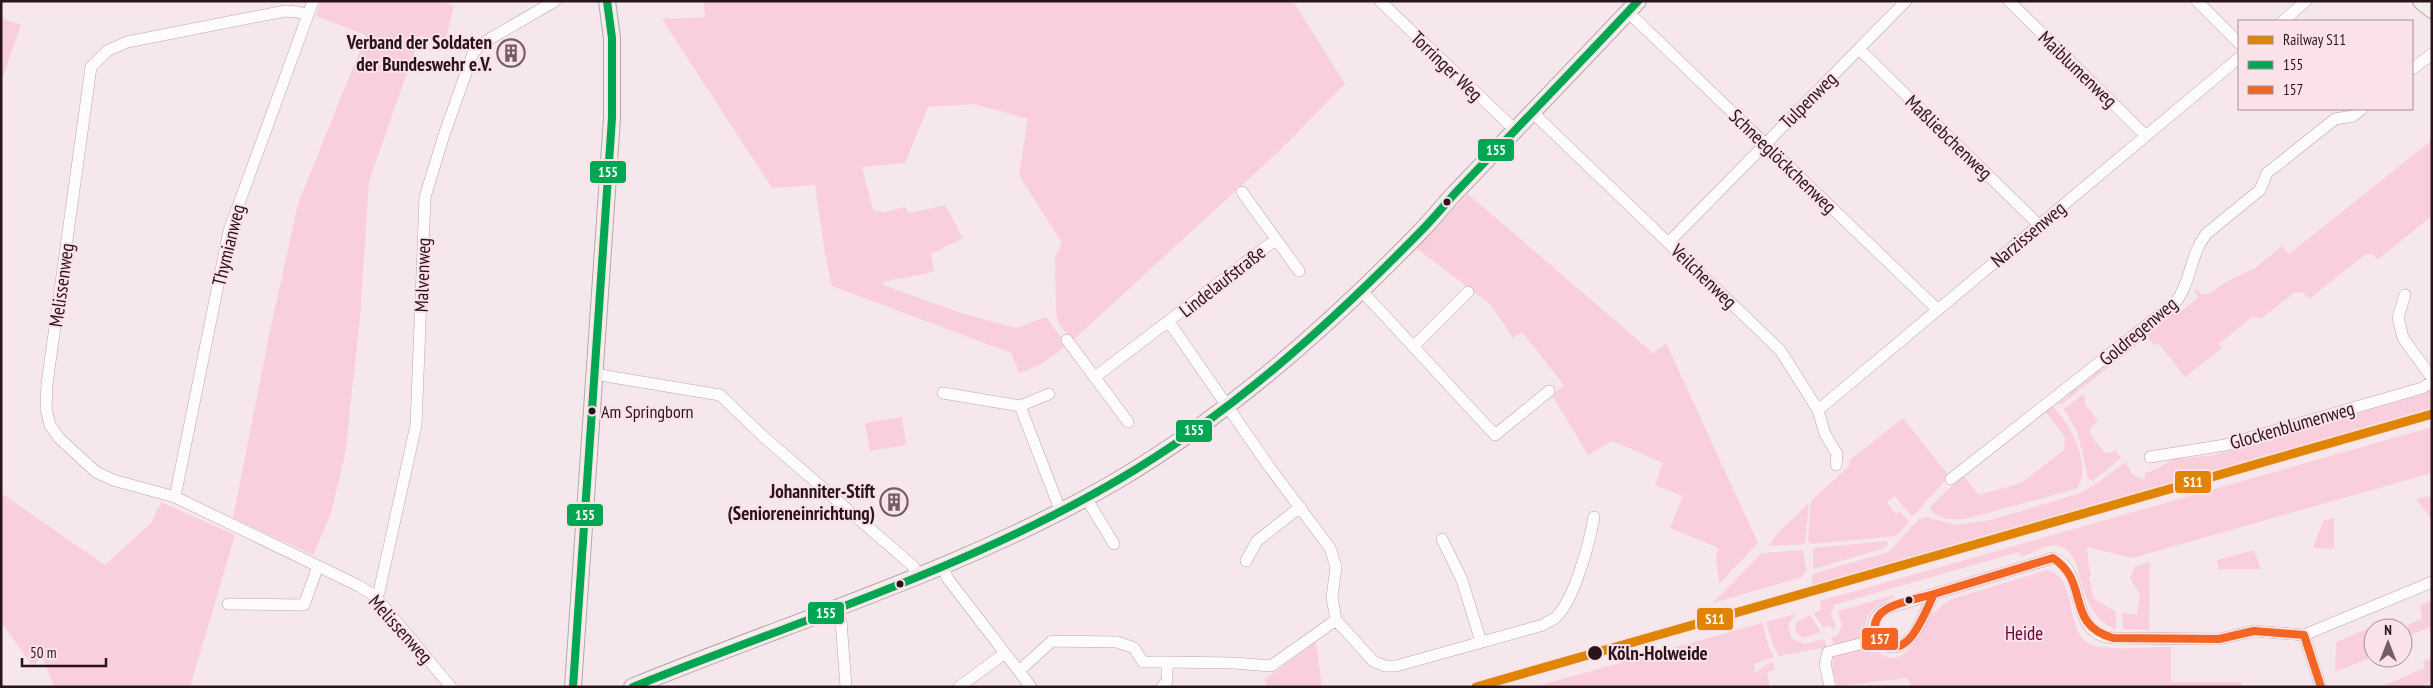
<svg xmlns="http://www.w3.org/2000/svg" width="2433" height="688" viewBox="0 0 2433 688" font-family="'PT Sans Narrow',sans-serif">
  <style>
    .green { fill: #facfdd }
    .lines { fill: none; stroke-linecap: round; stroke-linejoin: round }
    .street-casing { stroke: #b7a7ac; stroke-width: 12 }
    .secondary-casing { stroke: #b7a7ac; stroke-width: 18 }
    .street { stroke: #fefbfc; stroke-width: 11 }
    .secondary { stroke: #f4efec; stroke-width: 16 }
    .bus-1-casing { stroke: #fbe1e8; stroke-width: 11 }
    .bus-2-casing { stroke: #fbe1e8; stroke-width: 11 }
    .bus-1 { stroke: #00a651; stroke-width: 8 }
    .bus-2 { stroke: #f26522; stroke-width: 8 }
    .rail-1-casing { stroke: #fbe1e8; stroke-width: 12 }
    .rail-1 { stroke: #df8503; stroke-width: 9 }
    .bus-dot { fill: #2a141b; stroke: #fbe1e8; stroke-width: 2 }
    .labels { text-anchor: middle; stroke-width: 4; stroke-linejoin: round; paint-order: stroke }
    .bus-label { font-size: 18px; fill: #2a141b; stroke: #fbe1e8; text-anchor: start }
    .poi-label { font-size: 19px; font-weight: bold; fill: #2a141b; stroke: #fbe1e8; text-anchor: end }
    .street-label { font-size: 19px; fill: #2a141b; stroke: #fbe1e8 }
    .park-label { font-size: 19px; fill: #670235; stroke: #fbe1e8 }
    .stop-label { font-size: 19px; font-weight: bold; fill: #2a141b; stroke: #fbe1e8; text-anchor: start }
    .line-badge { stroke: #fbe1e8; stroke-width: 2 }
    .badge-label { font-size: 14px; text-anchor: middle; font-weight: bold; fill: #fff }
  </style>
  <rect width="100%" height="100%" fill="#f5e7eb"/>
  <path class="green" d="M321,1h120l13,5 -10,39 -24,-9 -51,145 -9,137 -15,137 -14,58 -18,42 -80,-37 38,-192 27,-122 68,-169 -50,-19z
    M704,1h589l52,83 -68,69 -205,188 -13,-17 -3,-12 -1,-55 7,-14 -43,-68 9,-56 -53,-15 -47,3 -23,56 -43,4 11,43 11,2 21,-5 4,6 36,-8 18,33 -32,16 3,18 -52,10 1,3 75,27 57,16 31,-11 21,28 -25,19 -23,9 -8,-20 -179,-67 -6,-26 -11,-75 -43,3 -110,-169 43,-2z
    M1,18l20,7 -20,57z
    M2432,140v76l-55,44 -4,-6h-7l-57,45 -5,-6 -9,-1 -33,26 -10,-1 -33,27 3,4 -37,29 -25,-32 -7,-1 -6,-7 -30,24 -7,-3 7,-5 2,3 17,-14 -2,-2 6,-5 2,2 26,-20 -2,-3 8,-6 5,5 20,-16 -5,-7 3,-1 5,6 3,-2 2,2 17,-12 31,-15 27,-22 7,8z
    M1468,194l185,159 13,-10 92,200 -39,41 -3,-29 3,-7 -49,-20 13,-32 -28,-11 8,-22 -51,-22 -24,14 -36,-60 12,-10 -42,-53 -9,6 -22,-33 -75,-57z
    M2109,363l1,3 -48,38h-4l12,-9 -2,-3 6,-5 3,2 16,-13 -1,-3 5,-4 3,2z
    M2432,388v20l-620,177v-8l3,-4 74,-21 31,-34 7,-1 28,8 36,-5 87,-26 19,-11 29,-21 6,12 12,6 2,-8c14,-1 22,-13 36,-17l1,4 31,-4 210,-61 -1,-4z
    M2083,394l2,3v7l13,17 -7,6 -1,7 14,18 7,1 4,-3 6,8 -28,23 -5,-3 -10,-44 -14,-25z
    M2051,406c18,13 43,63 25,83l-111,30h-19l-13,-6 -3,-6 33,-32 16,20 42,-12 43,-33 1,-13 -20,-26z
    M902,417l4,28 -36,6 -5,-28z
    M1903,418l46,58 -35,39 -3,1 -16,-20 -8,6 9,12 4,-3 9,11 -13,14 -85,8 -3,-4 3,-39 38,-35 1,-6z
    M2432,427v46l-300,85 -46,-11c4,8 0,17 5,25l-2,6 4,20 23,14v17c-29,-10 -33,-43 -41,-69 -15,-25 -32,-12 -53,-3l-3,-5 -185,53 -3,8 5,15 -3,1 -4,-3 -6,1 -9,-13 7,-5 -1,-8z
    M1,493l104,72 46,-42 10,-21 74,33 -45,152h-136l-12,-31 -9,11 -32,-45z
    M2429,496l3,6v18l-16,-21z
    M1809,503l-4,41 -36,2 8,-12z
    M2334,518v31l-21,-1 10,-27z
    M1887,541l1,4 -6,4 -69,20v-21z
    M1803,550l3,20 -4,7 -89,26 49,-50z
    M2254,550l7,19h-43l-1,-9z
    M2150,562l-1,68 -26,-1 -1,-16 15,2 3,-20 -10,-17 5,-12z
    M2047,570c31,6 18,62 42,74 13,7 64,3 82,3v35h70l2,5h-331l-5,-9 -70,8c-3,-12 -10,-26 3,-33l30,-8c31,32 45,-3 59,-26 6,-9 14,-15 23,-20z
    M1894,595v3c-19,6 -31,15 -29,37l-6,4 -25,6 -3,-8 7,-2 4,-9 -4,-15z
    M2432,600v26l-21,9 -4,-10 15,-6 -2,-14z
    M1795,614l-7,12 4,13 13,5 19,-5 3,8 -48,9 -6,-11 -7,-23z
    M1810,615l10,15 -1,3c-9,3 -18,8 -24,-2l1,-8z
    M2395,617l4,11h-26v29l-38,15 1,-30z
    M1762,623l7,24 5,10 -20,7 1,9 12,-9 6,-2 2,8 -8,2 3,15h-236z
    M1316,642l6,45h-54l-4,-7z
    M2432,658v24l-11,5h-41l45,-19 -2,-7z"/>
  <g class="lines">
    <g class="street-casing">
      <path id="street" d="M1380,1l135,129
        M2009,1l137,135
        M2197,1l42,42
        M1628,12l310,298
        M308,15l-10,-3 -13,-1 -158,31 -20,9 -16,16 -44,317 -1,25 4,16 9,13 37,34 17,8 62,17 184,89 16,10 76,91
        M2283,21l23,-20
        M1859,49l180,176
        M2412,69l20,-15
        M1532,112l248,238 38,60 7,24 12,20 -1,11
        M1242,192l57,79
        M1669,242l237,-241
        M1361,290l134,145 54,-44
        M2405,295l-7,22 5,21 29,40
        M1169,322l99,143 62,83 6,19 -4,30 4,23 37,41 12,5h11l147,-41c4,-3 10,-5 13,-8 18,-16 34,-76 38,-100
        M1067,340l61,82
        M1413,347l55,-55
        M594,374l126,21 45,43 148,128 5,9
        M1095,377l180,-137
        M943,393l77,13 41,106
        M1020,406l29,-12
        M1818,410l421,-352
        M2150,457l75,-12 197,-57 10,-6
        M1951,479l224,-176c16,-20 15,-48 31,-69l54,-44 7,-17 9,-7 59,-47 18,-3 9,-7
        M175,497l54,-266 84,-230
        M1086,498l28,46
        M1442,539l20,41 19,62
        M1246,561l11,-20 43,-34
        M942,565l6,14 83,108
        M1934,594c-8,15 -15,38 -28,48 -22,19 -50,-20 -18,-34l165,-50c36,14 13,75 60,80l106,1 35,-8 50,4 17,52
        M375,596l4,-4 37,-167 9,-228 19,-62 29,-82 8,-9 74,-43
        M228,604l76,1 14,-39
        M836,608l5,13 5,66
        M2304,635l128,-53
        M1019,671l33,-30 65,1 17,6 9,14h24
        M959,687l46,-34
        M1162,687l5,-6v-19l67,1 37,3 65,-46
        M1830,687l-5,-23 3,-12 32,-8 15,-8"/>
    </g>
    <g class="secondary-casing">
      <path id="secondary" d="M2421,1l11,9
        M573,687l39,-569v-80l-5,-37
        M632,687c162,-67 334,-118 486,-207 112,-66 212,-155 302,-248 12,-12 22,-25 33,-37 62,-65 124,-129 185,-194"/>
    </g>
    <use href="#street" class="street"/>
    <use href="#secondary" class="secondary"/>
    <g class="bus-1-casing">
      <path id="bus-1" d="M573,687l39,-569v-80l-5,-37
        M633,687c162,-65 333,-118 485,-207 113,-66 211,-155 302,-248 13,-13 25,-28 38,-42 60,-63 120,-125 180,-189"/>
    </g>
    <g class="bus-2-casing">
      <path id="bus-2" d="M1934,594c-10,20 -28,75 -57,43 -13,-32 35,-36 57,-43z
        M1934,594l119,-36c38,25 11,66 60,80l106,1 35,-8 50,4 17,52"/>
    </g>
    <use href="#bus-1" class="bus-1"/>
    <use href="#bus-2" class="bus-2"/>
    <g class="rail-1-casing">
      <path id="rail-1" d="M1476,687l956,-273"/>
    </g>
    <use href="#rail-1" class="rail-1"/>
  </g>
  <defs>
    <g id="building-ring" transform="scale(1.4375)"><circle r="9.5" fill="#fbe1e8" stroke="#715e64" stroke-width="1.5"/><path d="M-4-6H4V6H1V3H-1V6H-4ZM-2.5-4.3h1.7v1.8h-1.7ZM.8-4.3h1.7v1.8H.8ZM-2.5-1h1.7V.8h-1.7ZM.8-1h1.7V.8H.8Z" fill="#715e64"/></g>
  </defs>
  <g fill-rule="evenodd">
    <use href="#building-ring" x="511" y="53"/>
    <use href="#building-ring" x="894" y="502"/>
  </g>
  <g class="bus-dot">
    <circle cx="1447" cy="202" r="4.5"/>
    <circle cx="592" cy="411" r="4.5"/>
    <circle cx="900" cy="584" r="4.5"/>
    <circle cx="1909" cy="600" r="4.5"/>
    <circle cx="1595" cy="653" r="8"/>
  </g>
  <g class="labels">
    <g class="bus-label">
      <text x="601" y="418">Am Springborn</text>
    </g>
    <g class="poi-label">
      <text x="492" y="49">Verband der Soldaten<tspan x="492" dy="22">der Bundeswehr e.V.</tspan></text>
      <text x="875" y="498">Johanniter-Stift<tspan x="875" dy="22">(Senioreneinrichtung)</tspan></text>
    </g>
    <g class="street-label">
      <text transform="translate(1447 66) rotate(44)" y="7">Torringer Weg</text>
      <text transform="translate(2078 69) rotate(44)" y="7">Maiblumenweg</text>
      <text transform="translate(1808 100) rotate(-45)" y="7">Tulpenweg</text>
      <text transform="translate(1949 137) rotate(44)" y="7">Maßliebchenweg</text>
      <text transform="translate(1783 161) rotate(44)" y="7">Schneeglöckchenweg</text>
      <text transform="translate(2028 234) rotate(-40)" y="7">Narzissenweg</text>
      <text transform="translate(228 245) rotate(-76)" y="7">Thymianweg</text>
      <text transform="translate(422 275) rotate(-88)" y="7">Malvenweg</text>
      <text transform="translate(1704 276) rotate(44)" y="7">Veilchenweg</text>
      <text transform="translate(1222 281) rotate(-38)" y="7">Lindelaufstraße</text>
      <text transform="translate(61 285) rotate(-82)" y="7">Melissenweg</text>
      <text transform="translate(2138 331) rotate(-40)" y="7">Goldregenweg</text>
      <text transform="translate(2292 425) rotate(-16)" y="7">Glockenblumenweg</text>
      <text transform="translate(401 629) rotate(48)" y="7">Melissenweg</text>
    </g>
    <g class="park-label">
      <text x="2024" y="640">Heide</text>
    </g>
    <g class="stop-label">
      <text x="1608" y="660">Köln-Holweide</text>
    </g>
  </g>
  <g class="line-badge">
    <rect x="1477" y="138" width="38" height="24" rx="5" fill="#00a651"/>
    <rect x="589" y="160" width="38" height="24" rx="5" fill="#00a651"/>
    <rect x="1175" y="419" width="38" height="24" rx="5" fill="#00a651"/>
    <rect x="2174" y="470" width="38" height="24" rx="5" fill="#df8503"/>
    <rect x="566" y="503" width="38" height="24" rx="5" fill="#00a651"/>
    <rect x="807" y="601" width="38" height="24" rx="5" fill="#00a651"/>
    <rect x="1696" y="607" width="38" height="24" rx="5" fill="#df8503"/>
    <rect x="1861" y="627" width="38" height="24" rx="5" fill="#f26522"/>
  </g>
  <g class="badge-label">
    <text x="1496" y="155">155</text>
    <text x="608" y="177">155</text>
    <text x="1194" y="435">155</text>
    <text x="2193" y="487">S11</text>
    <text x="585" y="520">155</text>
    <text x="826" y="618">155</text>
    <text x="1715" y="624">S11</text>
    <text x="1880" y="644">157</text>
  </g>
  <rect width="2433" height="688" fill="none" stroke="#2a141b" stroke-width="5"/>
  <rect x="2238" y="20" width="175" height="90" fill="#fbe1e8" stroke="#a78f96"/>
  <rect x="2248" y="36" width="25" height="8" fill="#df8503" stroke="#a78f96"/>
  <text x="2283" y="45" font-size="15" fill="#2a141b">Railway S11</text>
  <rect x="2248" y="61" width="25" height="8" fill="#00a651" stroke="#a78f96"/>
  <text x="2283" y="70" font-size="15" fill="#2a141b">155</text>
  <rect x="2248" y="86" width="25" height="8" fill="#f26522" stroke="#a78f96"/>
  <text x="2283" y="95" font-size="15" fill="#2a141b">157</text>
  <g transform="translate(2388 643)"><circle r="24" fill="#fbe1e8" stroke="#a78f96"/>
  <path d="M0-4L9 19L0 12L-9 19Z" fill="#715e64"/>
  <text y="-8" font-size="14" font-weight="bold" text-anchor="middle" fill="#2a141b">N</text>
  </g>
  <path d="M22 658v8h84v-8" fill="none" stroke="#2a141b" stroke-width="2.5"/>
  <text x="30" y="658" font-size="15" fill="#2a141b" stroke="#fbe1e8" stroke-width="4" paint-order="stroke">50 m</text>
</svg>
